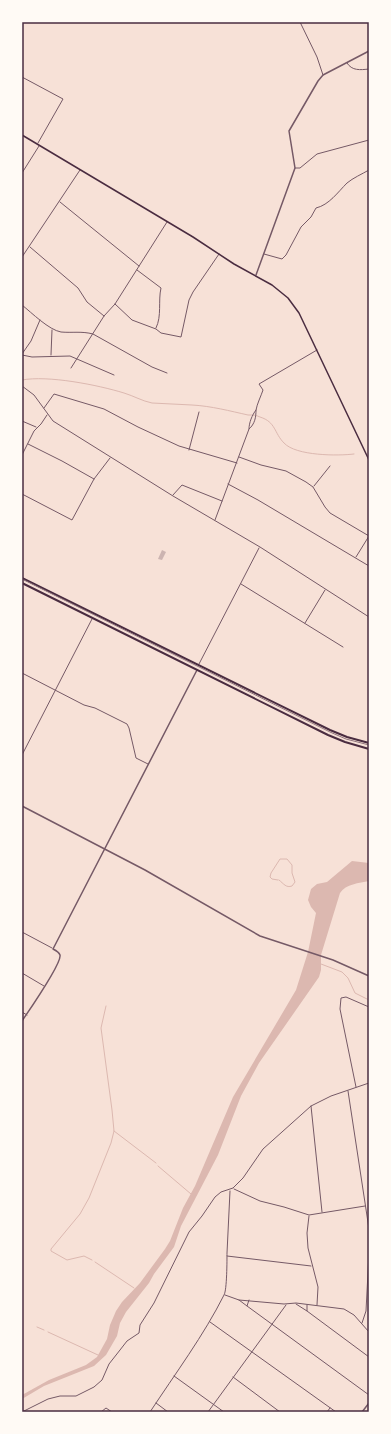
<svg xmlns="http://www.w3.org/2000/svg" width="391" height="1434" viewBox="0 0 391 1434" font-family="'Roboto Serif',serif">
  <style>
    .water { fill: #dcb8b0 }
    .lines { fill: none; stroke-linecap: round; stroke-linejoin: round }
    .stream { stroke: #dcb8b0; stroke-width: 1 }
    .building { fill: #ccb4b1 }
    .minor { stroke: #755966; stroke-width: 1 }
    .tertiary { stroke: #755966; stroke-width: 1.5 }
    .secondary { stroke: #4a2c40; stroke-width: 1.5 }
    .primary { stroke: #4a2c40; stroke-width: 2 }
    .tram { stroke: #8f747c; stroke-width: 1 }
    .neatline { fill: none; stroke: #4a2c40; stroke-width: 1.5 }
  </style>
  <rect width="100%" height="100%" fill="#f7e1d7"/>
  <path class="water" d="M352,861l17,2v18c-10,2 -23,3 -29,12l-19,62v15l-2,7 -60,86 -18,33 -23,59 -37,71 -7,21 -20,27 -5,9 -23,29 -6,11 -3,13 -11,19 -12,11 -50,20 -22,13v-4l27,-15 37,-15 11,-8 10,-18 3,-14 6,-14 6,-9 18,-19 25,-34 5,-8 13,-33 12,-22 38,-89 63,-107 12,-38 8,-39 -5,-6 -3,-7 3,-11 6,-5 10,-2z"/>
  <g class="lines">
    <path class="stream" d="M22,380c26,-5 76,5 102,13 10,3 18,8 28,10 13,1 27,1 40,2 19,1 38,6 56,10 5,0 8,0 12,2 16,5 14,16 24,26 12,13 54,13 70,11
      M278,880l-6,-1 -2,-2 1,-4 9,-14h7l5,6v8l3,9 -3,4c-6,2 -8,-2 -13,-6
      M321,964l21,8 6,6 7,15 14,7
      M114,1131l42,32
      M158,1166l33,28
      M92,1260l-8,-4 -17,4 -16,-9v-2l29,-35 9,-16 22,-55 3,-12 -2,-21 -11,-82 5,-22
      M95,1262l39,26
      M37,1327l7,3
      M48,1332l50,23"/>
  </g>
  <path class="building" d="M162,550l4,2 -4,8 -4,-1z"/>
  <g class="lines">
    <path class="minor" d="M300,22l17,35 6,18
      M347,63c5,8 13,7 22,6
      M22,77l41,22 -25,44
      M295,168h5l17,-14 52,-14
      M22,173l17,-27
      M60,202l79,64
      M30,247l48,41 9,14 17,14
      M264,254l18,5 4,-4 15,-28 10,-10 5,-9c13,-3 22,-16 31,-25 6,-5 15,-9 22,-13
      M22,257l58,-87
      M137,270l24,18c-3,13 1,28 -5,40
      M115,304l17,16 24,9 5,4 20,4 8,-37 4,-8 26,-38
      M22,305c10,8 27,25 39,27 11,1 21,-1 32,2l59,33 15,6
      M22,354l9,-13 9,-21
      M22,355l10,2 38,-1 44,19
      M51,355l1,-25
      M71,368l33,-52 11,-12 52,-82
      M22,386l12,9 19,26 120,75 87,51 109,70
      M44,408l10,-14 50,15 34,18 41,19 58,17
      M22,421l14,6
      M249,429c6,-5 7,-12 7,-19 1,-6 5,-14 7,-20l-4,-6 58,-34
      M28,444l34,17 32,18
      M189,450l10,-38
      M22,455l12,-24 7,-7 6,-9
      M239,457l22,8 25,6 20,11 7,5 12,20 5,6 39,23
      M228,484l30,16 111,66
      M314,486l16,-20
      M22,494l50,26 22,-41 16,-21
      M173,495l9,-10 40,16
      M215,520l34,-91c0,-6 3,-14 7,-19
      M356,557l13,-21
      M241,584l102,63
      M305,623l20,-33
      M199,664l60,-116
      M22,673l62,32 11,3 32,16 2,4 7,30 12,6
      M22,755l70,-136
      M22,932l30,16
      M22,973l22,13
      M22,1012l5,3
      M356,1087l-16,-78 1,-11 5,-1 23,10
      M348,1091l21,138
      M311,1106l11,106
      M234,1189l26,12 24,6 25,8 56,-9
      M309,1216l-2,17 1,15 10,39 -1,18
      M227,1256l84,10
      M225,1295l14,5 8,6 2,-6
      M239,1300l45,4 12,-1 48,6 10,6 15,17
      M296,1304l11,7v-6
      M247,1306l122,89
      M307,1311l62,46
      M210,1322l126,90
      M362,1323l4,-12 3,-58
      M174,1376l50,36
      M233,1377l47,35
      M156,1403l12,9
      M22,1412l26,-13 12,-3h16l18,-9 8,-7 7,-16 11,-14 7,-9 12,-8 1,-8 14,-22 35,-71 13,-16 13,-19 6,-5 12,-4 10,-10 20,-29 48,-43 20,-10 38,-13
      M101,1412l5,-4 6,4
      M150,1412c25,-38 54,-77 74,-117 3,-5 3,-35 3,-42l3,-62
      M208,1412l78,-107
      M327,1412l3,-4"/>
    <path class="tertiary" d="M256,275l39,-107 -6,-37 29,-50 5,-6 46,-24
      M22,806l123,64 115,66 73,24 36,16
      M22,1021c6,-9 40,-58 38,-66 -1,-3 -5,-5 -7,-6l144,-279
      M362,1412l7,-9"/>
    <path class="secondary" d="M22,135l171,102 41,27 38,21 16,13 11,15 70,147"/>
    <path class="primary" d="M22,578l308,152 17,7 22,6
      M22,583l306,152 17,7 24,7"/>
    <path class="tram" d="M22,579l308,153 16,7 23,6"/>
  </g>
  <rect width="391" height="1434" fill="none" stroke="#fffaf5" stroke-width="46"/>
  <rect x="23" y="23" width="345" height="1388" class="neatline"/>
</svg>
